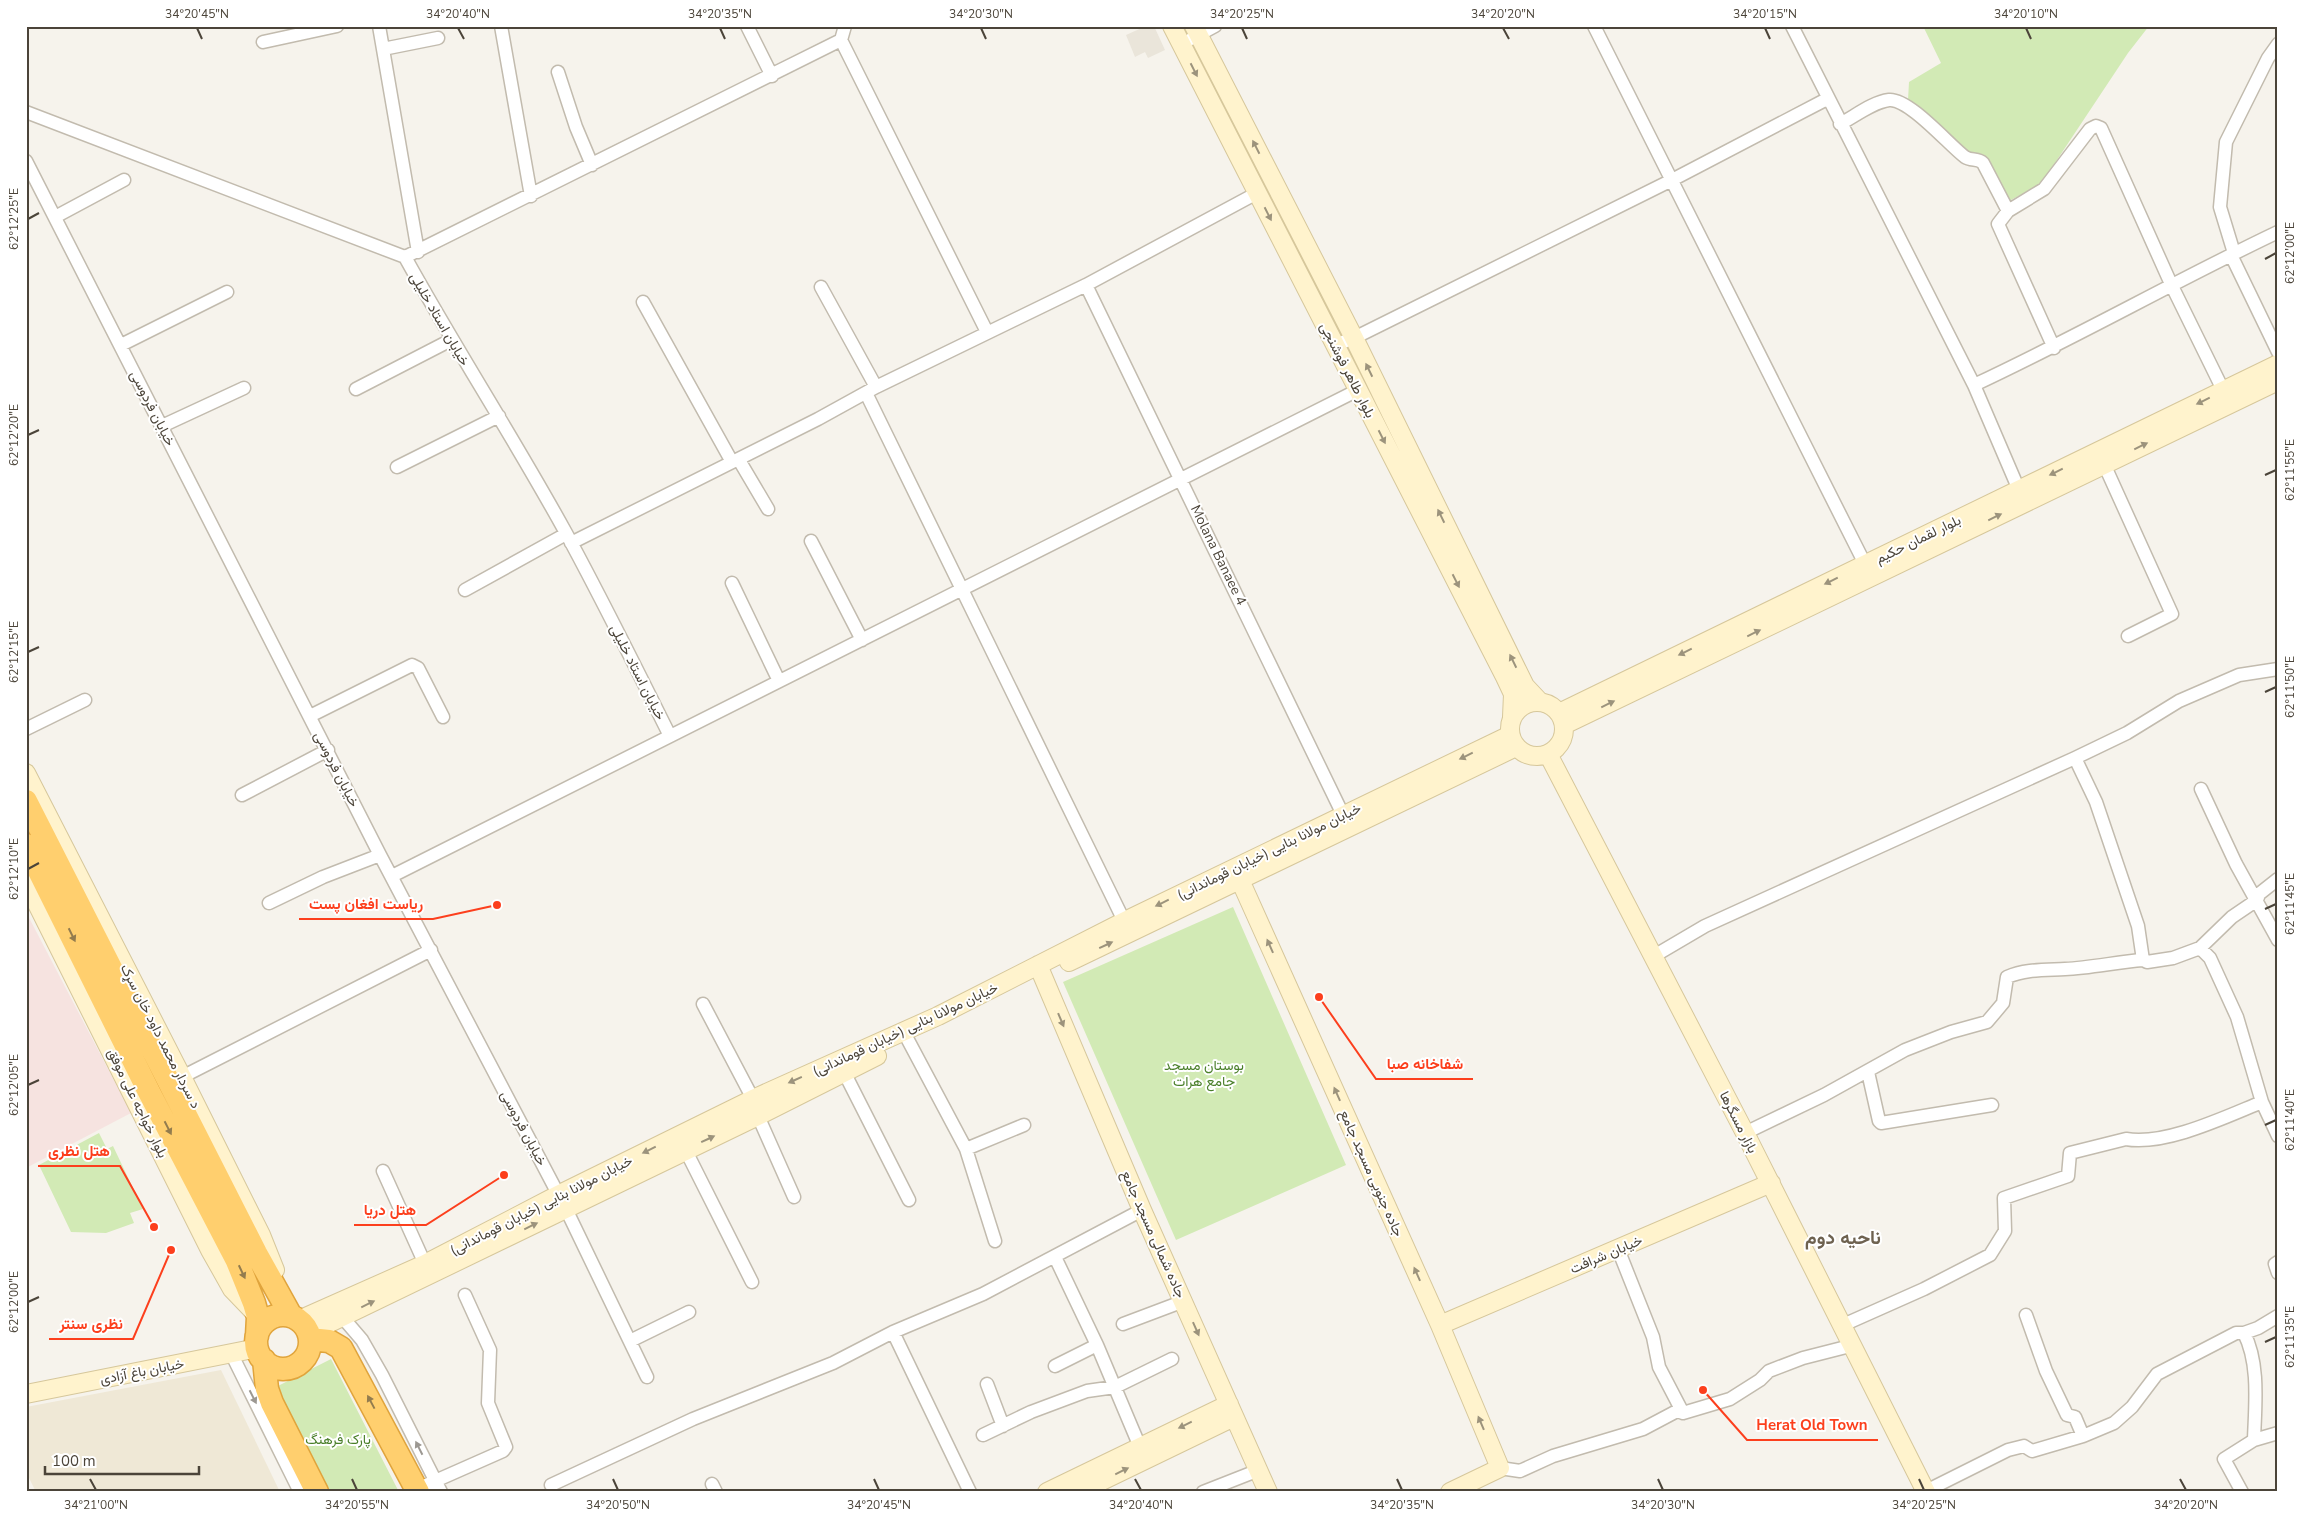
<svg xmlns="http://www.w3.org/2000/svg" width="2304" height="1518" viewBox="0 0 2304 1518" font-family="'Nunito Sans',Vazirmatn,sans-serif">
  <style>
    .residential { fill: #eae5da }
    .education { fill: #efe8d6 }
    .medical { fill: #f6e3e0 }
    .green { fill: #d2eab5 }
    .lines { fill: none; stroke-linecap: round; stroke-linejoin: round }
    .street-casing { stroke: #c2bbae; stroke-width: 15 }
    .secondary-casing { stroke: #d6c79b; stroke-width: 20 }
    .highway-casing { stroke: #e0a43c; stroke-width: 25 }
    .street { stroke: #fff; stroke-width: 12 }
    .secondary { stroke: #fff3cd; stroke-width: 18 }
    .highway { stroke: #ffcf6e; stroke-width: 22 }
    .oneway { fill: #9c937c }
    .oneway2 { fill: #937c4e }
    .oneway3 { fill: #9c9892 }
    .ticks { fill: none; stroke: #4b4439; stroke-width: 2 }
    .labels { text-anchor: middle; stroke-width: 4; stroke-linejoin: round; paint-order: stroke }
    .street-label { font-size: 14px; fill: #4b4439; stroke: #fff }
    .park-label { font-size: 14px; fill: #4a7f2a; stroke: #fff }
    .district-label { font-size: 19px; font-weight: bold; fill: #6e6250; stroke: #fff }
    .leader { fill: none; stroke: #fc3f1d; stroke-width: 2 }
    .callout-dot { fill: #fc3f1d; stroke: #fff; stroke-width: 2 }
    .callout-label { font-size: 15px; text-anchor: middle; font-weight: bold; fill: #fc3f1d; stroke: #fff; stroke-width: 4; stroke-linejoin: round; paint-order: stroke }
    .neatline { fill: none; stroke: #4b4439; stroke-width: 2 }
    .ticks-label { font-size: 12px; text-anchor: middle; fill: #4b4439 }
  </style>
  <rect width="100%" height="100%" fill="#f6f3ec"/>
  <path class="residential" d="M1146,26h8l11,24 -17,8 -3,-6 -10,5 -9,-22z"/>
  <path class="education" d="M221,1370l59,122h-244l-10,-20v-65z"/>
  <path class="medical" d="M26,912l105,201 -105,55z"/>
  <path class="green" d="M1923,26h226l-21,27 -87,131 -32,17 -25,-46 -14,-2 -62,-53 1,-18 32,-19z
    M1233,907l113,258 -170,75 -113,-258z
    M99,1133l8,16 6,-3 30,63 -13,4 4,10 -28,10 -35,-1 -32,-67z
    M331,1359l68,133h-69l-54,-105z"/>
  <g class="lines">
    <g class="street-casing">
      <path id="street" d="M379,26l39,226
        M501,26l30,170
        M747,26l25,50
        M1594,26l275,546
        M1792,26l182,359 45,105
        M1191,39l24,-13
        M841,40l146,292
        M263,42l74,-16
        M383,49l55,-11
        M558,72l18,55 16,38
        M26,112l379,145c52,94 110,183 161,276 36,66 70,135 104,203
        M1840,124c15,-8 33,-22 49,-24 20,-2 61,46 76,57 6,4 13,1 18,6l25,48
        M26,161l354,694 186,354 81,168
        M55,217l69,-37
        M2234,253l-14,-46 6,-65 42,-84 10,-14
        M2231,255l47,97
        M405,257l436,-217 4,-14
        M1086,285l261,538
        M821,287l55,100
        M643,302l89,160
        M121,345l106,-53
        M1335,345l19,-7 316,-157 157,-82
        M2054,348l-56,-124 10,-13 36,-22 46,-60 6,-3 5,2 70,156 56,114
        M1974,385c103,-48 201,-104 304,-153
        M356,389l95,-49
        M866,393l261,534
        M162,426l82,-38
        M739,460l29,49
        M2104,464l68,150 -44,22
        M397,467l102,-51
        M811,541l51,99
        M571,543l247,-124 58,-32 210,-102 171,-92
        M732,583l47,98
        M465,590l101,-56
        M310,716l102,-51 6,3 25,49
        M26,729l59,-29
        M2075,758l21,44 42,124 5,34
        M2201,789l35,75 42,76
        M242,795l86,-45
        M392,876l966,-486
        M269,903l54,-26 57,-22
        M2200,948l10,10 27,59 25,85 16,34
        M1654,956l51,-30 370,-168 52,-25 52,-32 60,-26 39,-6
        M703,1004l50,95
        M908,1040l58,109 29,92
        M844,1072l65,128
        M1868,1072l11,49 2,2 111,-18
        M176,1080l255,-130
        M758,1116l36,81
        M1745,1133l79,-38 81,-45 46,-18 36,-10 16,-19 4,-26c18,-8 38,-7 58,-8 25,-1 52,-7 78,-9l4,2 26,-4 27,-10 32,-31 25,-17 2,-6 19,-15
        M685,1149l67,133
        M966,1149l58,-24
        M383,1171l42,93
        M1618,1249l35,88 6,30 24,46
        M1055,1257l42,88 43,102
        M2278,1262l-3,2 3,9
        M338,1312l24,28 20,35 59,117
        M2026,1315l20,56 21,44 8,2 8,19
        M1123,1324l61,-23
        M1843,1325l81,-36 66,-34 15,-24 -1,-33 64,-22 2,-23 56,-14c39,7 99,-22 136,-37
        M893,1332l77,160
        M2244,1333l14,-5 20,-12
        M630,1341l59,-29
        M231,1353l69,139
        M1055,1366l42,-21
        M987,1384l16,42
        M983,1435l48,-23 56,-21 28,-4 57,-28
        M1500,1468l20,3 33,-15 90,-27 34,-18 6,2 47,-14 30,-19 9,-9 34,-13 51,-13
        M712,1484l4,8
        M551,1485l142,-66 140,-56 60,-31 90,-38 159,-84
        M417,1489l86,-38 3,-4 -18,-44 2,-53 -25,-55
        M1926,1491l82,-41 16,-4 8,5 51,-15 31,-13 18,-16 25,-33 79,-41h8c16,31 11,73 10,107l24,-7
        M1203,1492l56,-22
        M2242,1492l-18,-33 30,-19"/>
    </g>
    <g class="secondary-casing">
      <path id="secondary" d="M1172,26l333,651 8,17 -1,23
        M1194,26l160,312 171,348 15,16
        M1510 729a27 27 0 1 1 54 0a27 27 0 1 1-54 0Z
        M1559,713l719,-349
        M1564,725l714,-344
        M1548,754l197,379 181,359
        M26,773l156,304 79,158 14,35
        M1240,880l200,445 60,143 -50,24
        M26,882l184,368 22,39 24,25
        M1069,962l447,-215
        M1038,965l104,245 126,282
        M299,1320l126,-56 133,-69 195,-96 185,-83 187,-95 385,-186
        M1440,1325l331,-142
        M309,1333l449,-217 119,-60
        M26,1394l231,-46
        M1047,1492l182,-88
        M1079,1492l155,-75"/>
    </g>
    <g class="highway-casing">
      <path id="highway" d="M26,801l230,452 35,63
        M26,845l123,247 88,169 17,42 4,14 -1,19
        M256 1342a27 27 0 1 1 54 0a27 27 0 1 1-54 0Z
        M310,1339l19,2 12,7 77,144
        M264,1360l3,29 5,14 45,89"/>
    </g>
    <use href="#street" class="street"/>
    <use href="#secondary" class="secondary"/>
    <use href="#highway" class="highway"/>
  </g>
  <defs><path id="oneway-solid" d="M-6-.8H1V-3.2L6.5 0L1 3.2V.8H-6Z" transform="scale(1.25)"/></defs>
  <g class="oneway">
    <use href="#oneway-solid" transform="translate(1194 70) rotate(63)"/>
    <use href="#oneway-solid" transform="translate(1256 147) rotate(-117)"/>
    <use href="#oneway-solid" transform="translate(1268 214) rotate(63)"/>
    <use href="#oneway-solid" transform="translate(1369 370) rotate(-116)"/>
    <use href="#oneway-solid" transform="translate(2203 401) rotate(154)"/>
    <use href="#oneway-solid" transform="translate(1382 437) rotate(63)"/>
    <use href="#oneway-solid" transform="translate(2141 446) rotate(-26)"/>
    <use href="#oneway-solid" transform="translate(2056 472) rotate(154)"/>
    <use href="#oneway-solid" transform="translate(1441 516) rotate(-116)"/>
    <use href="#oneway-solid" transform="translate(1995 517) rotate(-26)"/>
    <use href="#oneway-solid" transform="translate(1456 581) rotate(63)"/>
    <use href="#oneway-solid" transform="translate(1831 581) rotate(154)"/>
    <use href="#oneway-solid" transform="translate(1754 633) rotate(-26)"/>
    <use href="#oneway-solid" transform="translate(1685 652) rotate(154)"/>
    <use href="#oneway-solid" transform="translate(1513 661) rotate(-116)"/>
    <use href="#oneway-solid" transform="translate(1608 704) rotate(-26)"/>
    <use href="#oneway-solid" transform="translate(1466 756) rotate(154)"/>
    <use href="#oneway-solid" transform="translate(1162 903) rotate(154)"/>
    <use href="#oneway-solid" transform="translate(1106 945) rotate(-25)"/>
    <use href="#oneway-solid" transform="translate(1270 946) rotate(-114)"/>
    <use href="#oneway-solid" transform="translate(1061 1020) rotate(67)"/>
    <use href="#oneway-solid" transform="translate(795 1080) rotate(156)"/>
    <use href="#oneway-solid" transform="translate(1337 1094) rotate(-114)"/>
    <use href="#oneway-solid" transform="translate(708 1139) rotate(-25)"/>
    <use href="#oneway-solid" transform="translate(649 1150) rotate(154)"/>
    <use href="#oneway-solid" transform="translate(531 1226) rotate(-26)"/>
    <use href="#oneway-solid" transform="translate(1417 1274) rotate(-114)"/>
    <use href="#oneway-solid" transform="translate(368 1304) rotate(-26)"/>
    <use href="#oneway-solid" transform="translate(1196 1329) rotate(66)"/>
    <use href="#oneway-solid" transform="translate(1481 1423) rotate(-113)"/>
    <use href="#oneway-solid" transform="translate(1185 1425) rotate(154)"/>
    <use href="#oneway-solid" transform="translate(1122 1471) rotate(-26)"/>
  </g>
  <g class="oneway2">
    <use href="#oneway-solid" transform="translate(72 935) rotate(64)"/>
    <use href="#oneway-solid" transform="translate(168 1128) rotate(63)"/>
    <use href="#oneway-solid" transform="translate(242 1272) rotate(65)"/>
    <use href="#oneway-solid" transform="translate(371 1402) rotate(-118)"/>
  </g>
  <g class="oneway3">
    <use href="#oneway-solid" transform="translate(253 1397) rotate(63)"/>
    <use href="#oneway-solid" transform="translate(419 1448) rotate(-117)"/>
  </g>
  <path class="ticks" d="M197,28l5,11M458,28l6,11M720,28l5,11M981,28l5,11M1242,28l5,11M1503,28l6,11M1765,28l5,11M2026,28l5,11M28,219l11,-6M2265,259l11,-6M28,435l11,-5M2265,475l11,-5M28,652l11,-5M2265,692l11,-5M28,869l11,-6M2265,909l11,-5M28,1085l11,-5M2265,1125l11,-5M28,1302l11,-5M2265,1342l11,-5M90,1479l6,11M352,1479l5,11M613,1479l5,11M874,1479l5,11M1135,1479l6,11M1397,1479l5,11M1658,1479l5,11M1919,1479l5,11M2180,1479l6,11"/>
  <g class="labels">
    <g class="street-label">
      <text transform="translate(440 319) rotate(60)" y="5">خیابان استاد خلیلی</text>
      <text transform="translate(1348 370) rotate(63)" y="5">بلوار طاهر فوشنجی</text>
      <text transform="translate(153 408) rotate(63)" y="5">خیابان فردوسی</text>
      <text transform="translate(1918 539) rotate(-26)" y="5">بلوار لقمان حکیم</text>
      <text transform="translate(1219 555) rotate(64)" y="5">Molana Banaee 4</text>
      <text transform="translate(638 672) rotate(63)" y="5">خیابان استاد خلیلی</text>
      <text transform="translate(337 769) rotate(63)" y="5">خیابان فردوسی</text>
      <text transform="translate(1269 851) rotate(-26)" y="5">خیابان مولانا بنایی (خیابان قوماندانی)</text>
      <text transform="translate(905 1029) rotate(-25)" y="5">خیابان مولانا بنایی (خیابان قوماندانی)</text>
      <text transform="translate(161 1036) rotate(63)" y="5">د سردار محمد داود خان سړک</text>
      <text transform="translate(138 1103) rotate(64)" y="5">بلوار خواجه علی موفق</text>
      <text transform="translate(1739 1122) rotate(63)" y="5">بازار مسگرها</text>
      <text transform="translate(524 1128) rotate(62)" y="5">خیابان فردوسی</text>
      <text transform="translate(1372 1173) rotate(66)" y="5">جاده جنوبی مسجد جامع</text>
      <text transform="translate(541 1205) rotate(-27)" y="5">خیابان مولانا بنایی (خیابان قوماندانی)</text>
      <text transform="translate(1154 1234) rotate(66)" y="5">جاده شمالی مسجد جامع</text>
      <text transform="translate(1606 1254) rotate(-23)" y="5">خیابان شرافت</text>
      <text transform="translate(142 1371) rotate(-11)" y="5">خیابان باغ آزادی</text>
    </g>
    <g class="park-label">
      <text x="1204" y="1070">بوستان مسجد<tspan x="1204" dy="16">جامع هرات</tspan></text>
      <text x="338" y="1444">پارک فرهنگ</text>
    </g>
    <g class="district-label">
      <text x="1843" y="1244">ناحیه دوم</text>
    </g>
  </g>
  <path class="leader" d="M497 905L433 919H299M1319 997L1376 1079H1473M154 1227L120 1166H38M504 1175L426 1225H354M171 1250L133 1339H49M1703 1390L1747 1440H1878"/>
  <g class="callout-dot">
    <circle cx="497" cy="905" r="5"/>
    <circle cx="1319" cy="997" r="5"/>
    <circle cx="154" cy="1227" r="5"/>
    <circle cx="504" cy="1175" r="5"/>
    <circle cx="171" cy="1250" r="5"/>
    <circle cx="1703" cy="1390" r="5"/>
  </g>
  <g class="callout-label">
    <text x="366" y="909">ریاست افغان پست</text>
    <text x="1425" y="1069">شفاخانه صبا</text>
    <text x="79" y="1156">هتل نظری</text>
    <text x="390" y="1215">هتل دریا</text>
    <text x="91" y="1329">نظری سنتر</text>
    <text x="1812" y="1430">Herat Old Town</text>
  </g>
  <rect width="2304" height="1518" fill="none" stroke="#ffffff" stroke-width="55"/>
  <path d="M45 1466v8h154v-8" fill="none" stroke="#4b4439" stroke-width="2.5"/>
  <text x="52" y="1466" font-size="15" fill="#4b4439" stroke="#ffffff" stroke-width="4" paint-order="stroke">100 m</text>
  <rect x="28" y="28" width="2248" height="1462" class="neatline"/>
  <g class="ticks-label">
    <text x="197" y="18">34°20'45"N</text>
    <text x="458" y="18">34°20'40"N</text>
    <text x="720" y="18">34°20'35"N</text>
    <text x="981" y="18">34°20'30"N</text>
    <text x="1242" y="18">34°20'25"N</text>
    <text x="1503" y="18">34°20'20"N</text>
    <text x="1765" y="18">34°20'15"N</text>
    <text x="2026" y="18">34°20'10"N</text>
    <text transform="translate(14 219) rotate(-90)" y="4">62°12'25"E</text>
    <text transform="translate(2290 253) rotate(-90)" y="4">62°12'00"E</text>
    <text transform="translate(14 435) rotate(-90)" y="4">62°12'20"E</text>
    <text transform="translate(2290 470) rotate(-90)" y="4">62°11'55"E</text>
    <text transform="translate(14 652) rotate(-90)" y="4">62°12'15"E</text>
    <text transform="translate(2290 687) rotate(-90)" y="4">62°11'50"E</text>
    <text transform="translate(14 869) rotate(-90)" y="4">62°12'10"E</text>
    <text transform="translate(2290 904) rotate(-90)" y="4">62°11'45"E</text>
    <text transform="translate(14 1085) rotate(-90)" y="4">62°12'05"E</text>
    <text transform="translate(2290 1120) rotate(-90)" y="4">62°11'40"E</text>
    <text transform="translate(14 1302) rotate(-90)" y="4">62°12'00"E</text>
    <text transform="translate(2290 1337) rotate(-90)" y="4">62°11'35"E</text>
    <text x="96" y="1509">34°21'00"N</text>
    <text x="357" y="1509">34°20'55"N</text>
    <text x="618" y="1509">34°20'50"N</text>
    <text x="879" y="1509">34°20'45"N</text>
    <text x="1141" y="1509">34°20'40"N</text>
    <text x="1402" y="1509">34°20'35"N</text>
    <text x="1663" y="1509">34°20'30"N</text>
    <text x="1924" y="1509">34°20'25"N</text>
    <text x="2186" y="1509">34°20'20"N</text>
  </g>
</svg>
